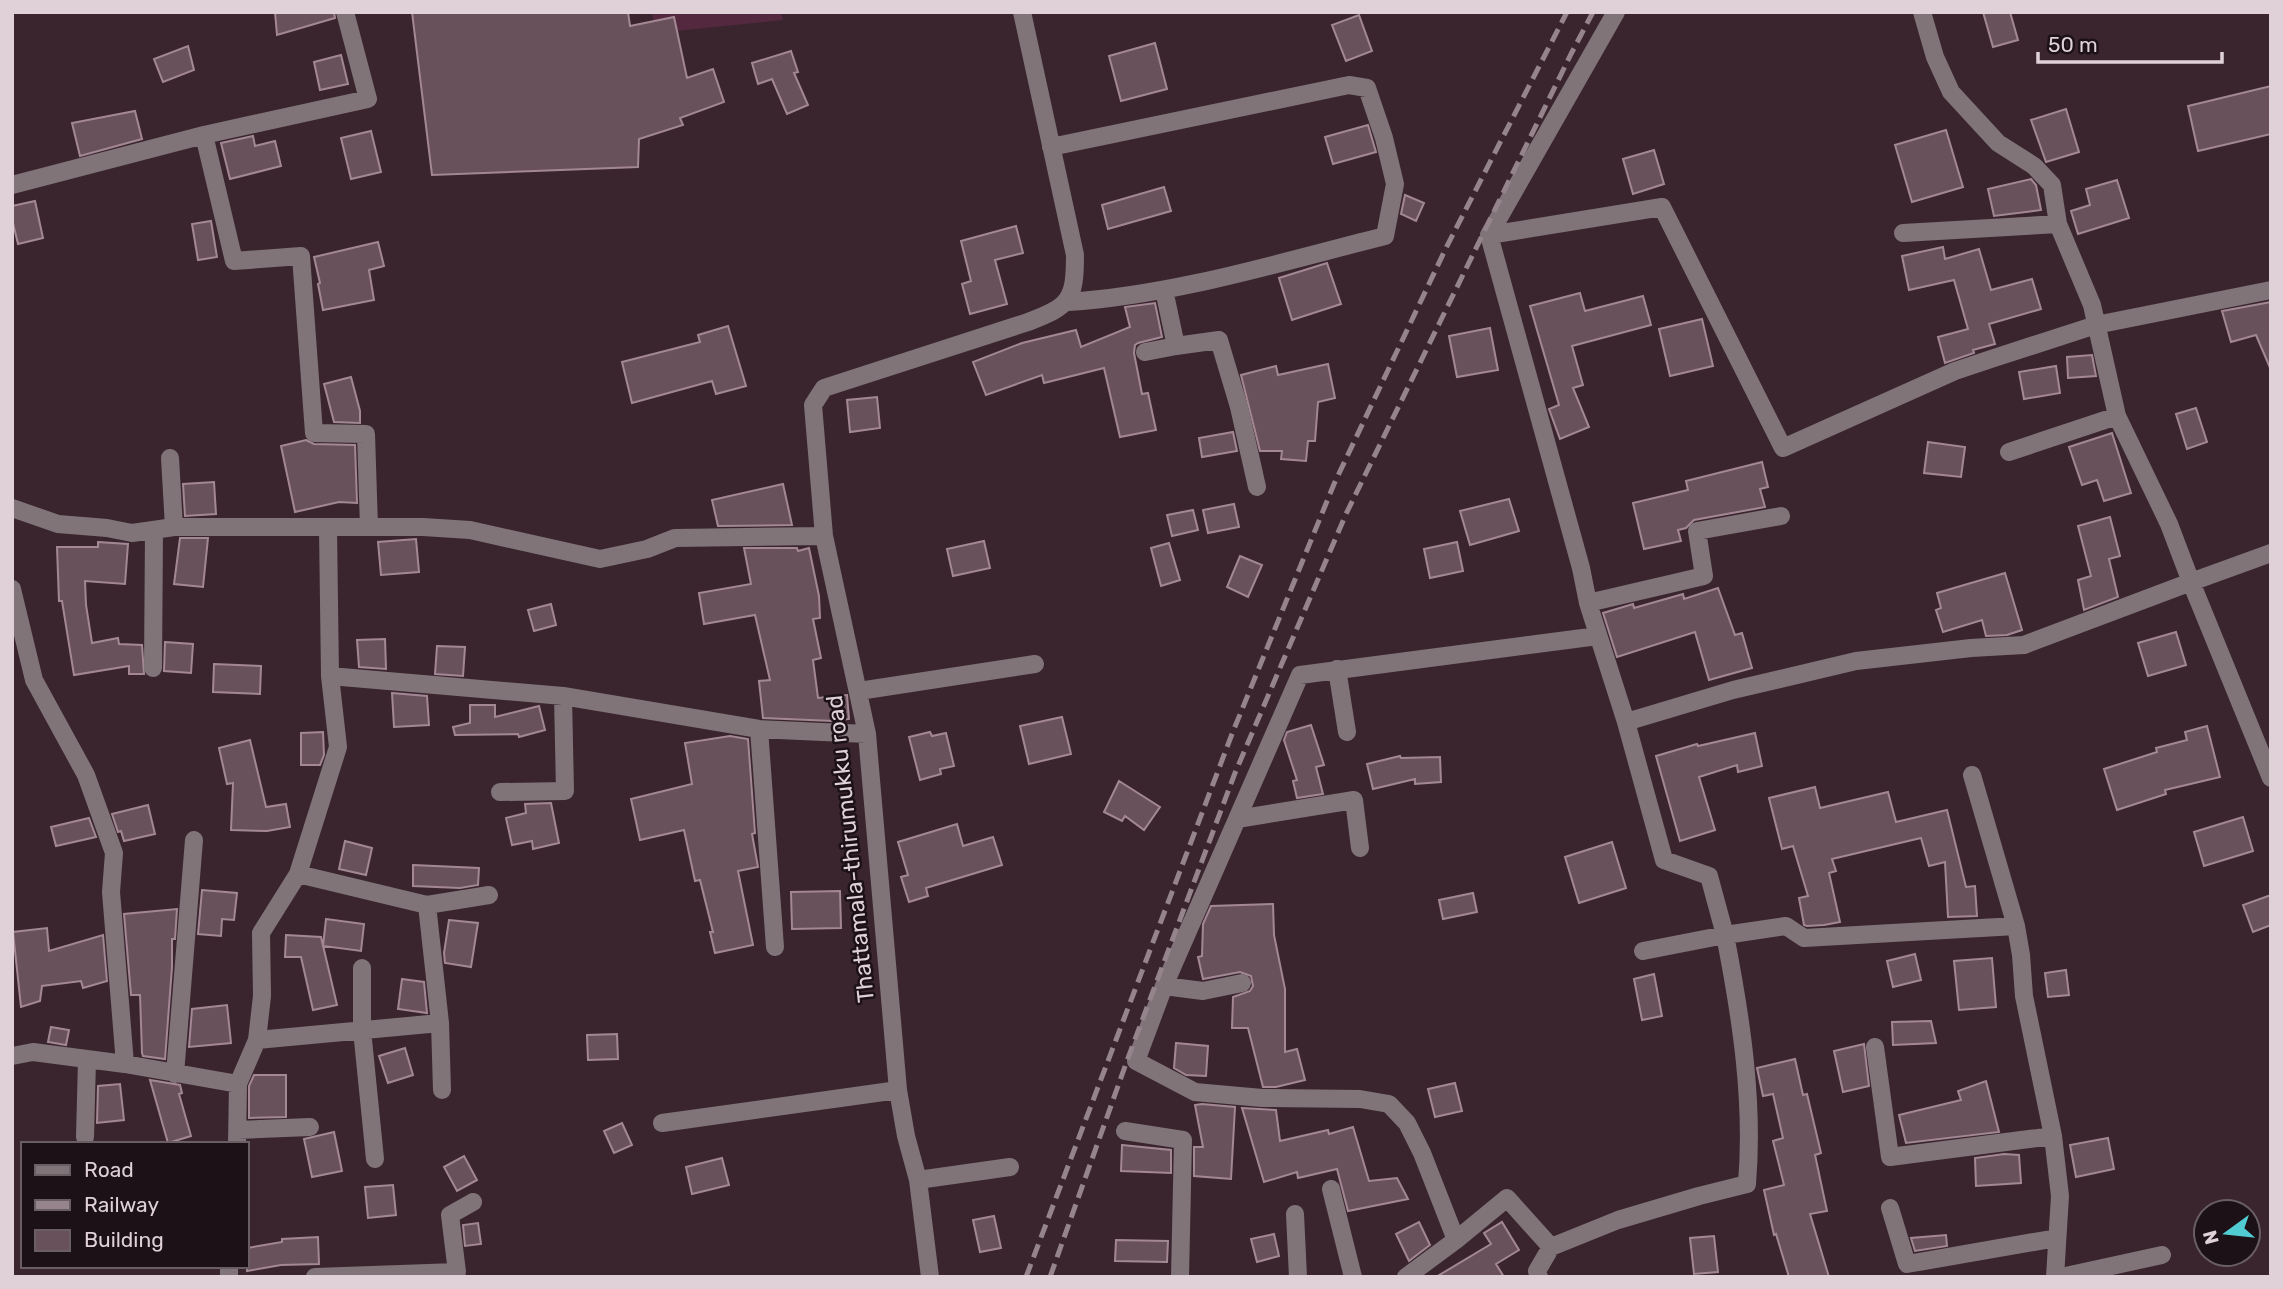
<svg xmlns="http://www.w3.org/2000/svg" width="2283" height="1289" viewBox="0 0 2283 1289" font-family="Rubik,sans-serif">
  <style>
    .green { fill: #54293f }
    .building { fill: #69515c; stroke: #a38894; stroke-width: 2 }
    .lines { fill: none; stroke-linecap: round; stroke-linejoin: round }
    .minor { stroke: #807479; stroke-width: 18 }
    .rail { stroke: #95848b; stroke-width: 5; stroke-dasharray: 14 7; stroke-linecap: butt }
    .labels { text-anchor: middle; stroke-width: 5; stroke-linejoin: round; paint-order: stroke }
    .street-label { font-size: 23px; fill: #dfd1d7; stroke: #1b1116 }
  </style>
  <rect width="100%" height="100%" fill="#3a252f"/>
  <path class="green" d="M652,12h129l2,8 -128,13z"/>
  <path class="building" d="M275,12h59l1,6 -58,17z
    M412,12h216l2,14 44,-9 13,61 26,-9 11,33 -44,16 3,7 -44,14 -1,28 -206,8z
    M1983,12h27l8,28 -25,7z
    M1359,15l13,36 -26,10 -14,-36z
    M1155,43l12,46 -46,12 -12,-45z
    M188,46l6,24 -31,12 -9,-23z
    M791,51l7,21 -4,1 14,32 -21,9 -15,-35 -14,5 -6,-21z
    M341,55l7,29 -28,6 -6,-28z
    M2271,86v48l-73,17 -10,-45z
    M2066,109l13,43 -33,10 -15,-42z
    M135,111l7,28 -62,17 -8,-33z
    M1368,125l8,27 -43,12 -8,-27z
    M1946,130l17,57 -51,15 -17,-57z
    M371,131l10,41 -30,7 -10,-41z
    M253,136l2,10 20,-5 6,25 -51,13 -9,-36z
    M1654,150l10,34 -31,10 -10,-35z
    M2031,179l5,6 5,25 -47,6 -6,-27z
    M2117,180l12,38 -51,16 -7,-23 19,-6 -4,-16z
    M1164,187l7,24 -63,18 -6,-24z
    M1405,195l19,8 -8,18 -15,-7z
    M35,201l8,37 -25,6 -6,-25v-13z
    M211,221l6,36 -19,3 -6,-36z
    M1016,226l7,27 -28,7 12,44 -37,10 -8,-30 9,-3 -10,-40z
    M378,242l6,24 -15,4 5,30 -51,10 -5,-26 2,-1 -6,-26z
    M1943,247l2,12 34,-10 12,41 41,-11 9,30 -52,15 6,20 -22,6 1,3 -29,10 -7,-26 30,-8 -14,-49 -45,10 -7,-34z
    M1327,263l14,41 -49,16 -13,-42z
    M1580,293l5,18 58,-15 8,29 -79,21 11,39 -10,3 16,39 -29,12 -11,-30 10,-4 -29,-99z
    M2271,302v68l-15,-35 -25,7 -9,-31z
    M1155,303l7,34 -24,6 -3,2 -1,8 8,41 6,-1 8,37 -36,7 -16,-69 -60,15 -2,-8 -56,20 -13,-33 49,-19 54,-13 5,17 49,-20 -5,-20z
    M1702,319l11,47 -43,10 -11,-47z
    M728,326l18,60 -30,8 -4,-13 -80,22 -10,-41 78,-20 -2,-7z
    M1490,328l8,42 -41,7 -8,-41z
    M2092,355l4,21 -28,2 -1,-21z
    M1328,364l7,34 -17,4 -3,39h-7l-2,20 -25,-2 1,-8h-22l-19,-76 35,-9 2,9z
    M2056,366l4,27 -36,6 -5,-27z
    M351,377l9,34v12l-26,-1 -10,-38z
    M877,397l3,31 -30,4 -3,-32z
    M2196,408l11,34 -20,7 -11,-35z
    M1233,432l4,19 -35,6 -3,-19z
    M2112,433l19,60 -27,8 -7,-21 -15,5 -13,-38z
    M306,440l8,4 41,1 2,58 -18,-1 -44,10 -14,-66z
    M1928,442l37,5 -4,30 -37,-4z
    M1762,462l6,25 -8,2 5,18 -71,13 -8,8 -8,2 3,11 -37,8 -11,-46 55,-13 -2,-9z
    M214,482l2,32 -31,2 -2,-32z
    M783,484l9,41 -74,1 -6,-26z
    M1509,499l10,32 -49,14 -10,-34z
    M1234,504l5,23 -31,6 -5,-23z
    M1193,510l5,20 -26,6 -5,-21z
    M2110,517l10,39 -11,3 9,38 -34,13 -6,-30 13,-4 -13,-50z
    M180,538h28l-5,49 -29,-3z
    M416,539l3,33 -38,3 -3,-33z
    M984,541l6,27 -37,8 -6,-27z
    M98,542l30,2 -3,40 -40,-3 1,24 6,38 26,-5 1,6 23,1 2,29h-15v-8l-55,9 -12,-74h-3l-2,-54h41z
    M1457,542l6,29 -33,7 -6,-29z
    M1169,543l11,37 -19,6 -10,-38z
    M744,548h53l1,3 11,-3 10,48 1,22 -7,1 8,39 -8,2 5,38 29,-3 2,24 -16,2 -70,-3 -4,-37 11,-1 -15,-65 -51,9 -5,-31 52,-9z
    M1240,556l22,9 -14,32 -21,-10z
    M2005,573l17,57 -15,5 -21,1 -4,-16 -39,12 -7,-22 5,-2 -4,-15z
    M1718,588l17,47 7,-2 10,35 -43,12 -14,-48 -78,25 -14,-44 30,-9 1,4 49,-14 1,5z
    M551,604l5,21 -22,6 -6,-21z
    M2176,632l10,33 -38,11 -10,-33z
    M385,639l1,30 -27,-2 -2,-27z
    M165,642l28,2 -2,29 -27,-2z
    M437,646l28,1 -2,29 -28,-2z
    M214,664l47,2 -1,28 -47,-2z
    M392,693l35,3 2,29 -35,2z
    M470,705h25v12l44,-11 6,24 -26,7 -1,-3 -63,1 -2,-8 17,-4z
    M1062,717l9,37 -42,10 -9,-38z
    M1311,725l13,40 -8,2 7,27 -26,4 -4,-17 4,-1 -13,-40 3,-8z
    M2207,726l13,51 -55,13 1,4 -49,16 -13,-41 53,-17 -1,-4 31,-8 -2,-8z
    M323,732l1,23 -4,10h-19v-32z
    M930,732l2,4 14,-3 8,33 -14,3 1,5 -21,6 -11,-43z
    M1755,733l7,33 -24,6 -1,-7 -38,12 16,53 -35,11 -24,-85 41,-12 1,2z
    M730,736l18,3 7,94 -3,1 6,33 -20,4 15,74 -38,8 -5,-21h3l-13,-52 -5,1 -11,-51 -44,10 -9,-41 61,-15 -7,-41z
    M250,740l16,67 20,-3 4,23 -23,4 -36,-1 2,-47 -6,1 -8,-36z
    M1400,756l1,2 39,-1 1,25 -26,2v-5l-42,10 -6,-25z
    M1119,781l41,26 -16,23 -19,-14 -3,5 -18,-9z
    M1815,787l5,21 68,-16 8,30 51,-12 19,77 9,-1 2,30 -29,1 -3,-55 -16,4 -8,-28 -89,21 4,12 -7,2 11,49 -16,3 -17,1 -3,-1 -5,-27 9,-2 -15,-50 -11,3 -13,-51z
    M551,803l8,40 -26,6 -1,-8 -20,4 -6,-27 20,-5 -1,-9z
    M148,805l7,29 -31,7 -3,-10 -3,1 -6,-18z
    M2243,817l10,34 -49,15 -10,-34z
    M89,818l7,19 -40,9 -5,-19z
    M957,824l6,22 30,-9 9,28 -76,23 2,8 -19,6 -8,-25 7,-2 -10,-33z
    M345,841l27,7 -6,27 -27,-6z
    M1612,842l14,46 -47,15 -14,-46z
    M413,865l66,3 -1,17 -18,3 -47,-2z
    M202,890l35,3 -3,27 -12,-1 -1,17 -23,-2z
    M840,891l1,37 -49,1 -1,-37z
    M1473,893l4,19 -34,7 -4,-19z
    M2271,895v30l-18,7 -10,-27z
    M1273,904l1,31 11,54v63l12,-3 8,31 -29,7h-13l-15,-59h-16l1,-31 17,-6 3,-5 -2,-10 -11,-4 -37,7 -5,-22 4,-1 1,-32 8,-18z
    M177,909l-2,30h-3v28l-7,92 -22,-3 -1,-3 -2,-58h-9l-7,-81z
    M326,919l38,5 -3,27 -38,-5z
    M449,920l29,3 -7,44 -26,-4 -1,-10z
    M47,928l2,23 54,-16 4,46 -24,7 -2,-7 -39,5 -2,15 -19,6 -8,-75z
    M286,935l35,2 16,68 -24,5 -12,-53h-16z
    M1915,954l6,26 -28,7 -6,-26z
    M1992,958l4,49 -37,3 -5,-49z
    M2066,970l3,25 -21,2 -3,-24z
    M1654,974l8,42 -20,4 -8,-41z
    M402,979l22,3 3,31 -29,-4z
    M227,1005l4,38 -42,4 3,-38z
    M1931,1021l5,22 -43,2 -1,-23z
    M51,1027l18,3 -3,15 -18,-3z
    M617,1034l1,25 -30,1 -1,-25z
    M1176,1043l32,3 -2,30 -20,-1 -12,-7z
    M1864,1044l5,42 -26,6 -9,-41z
    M405,1048l8,27 -25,8 -9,-27z
    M1795,1059l8,36 4,-1 14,59 -6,2 12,56 -17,3 19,63h-40l-13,-43 -2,1 -10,-45 20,-5 -11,-44 10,-3 -10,-44 -10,2 -6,-28z
    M254,1075h32v42l-37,1v-32z
    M150,1080l30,5 2,8 -3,1 12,42 -23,7z
    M1986,1081l13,51 -93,11 -7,-28 62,-15 -3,-9z
    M1455,1083l7,28 -27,6 -7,-28z
    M120,1084l4,36 -27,3 1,-37z
    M1202,1104l33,3 -4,72 -37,-3v-29h9l-8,-42z
    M1242,1108l34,2 4,31 48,-11 1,4 24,-7 16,54 28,-3 11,21 -60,12 -11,-42 -39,9 -1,-6 -33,10z
    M622,1123l10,22 -18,8 -10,-22z
    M334,1132l8,39 -30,6 -8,-38z
    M2108,1138l6,31 -38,8 -6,-32z
    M1122,1145l49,5v23l-50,-2z
    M2004,1154l15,1 2,28 -45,3 -1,-28z
    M464,1156l13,24 -20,11 -13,-24z
    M722,1158l7,27 -37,9 -6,-27z
    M393,1185l3,30 -28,3 -3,-31z
    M994,1216l7,32 -21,4 -7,-32z
    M1419,1222l11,23 -21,16 -13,-27z
    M1502,1222l17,28 -23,14 8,13h-68l55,-33 -7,-11z
    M478,1223l3,21 -16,2 -2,-21z
    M1274,1234l5,22 -22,6 -6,-23z
    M1946,1235l1,11 -32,5 -4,-13z
    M1714,1236l4,36 -24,2 -4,-36z
    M318,1237l1,27 -38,1 -34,6v-23l35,-6v-3z
    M1116,1240l52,1 -1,21 -52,-1z"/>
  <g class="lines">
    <path class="minor" d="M204,135l30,126 67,-5 13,177 52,1 3,93
      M1051,147l298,-62 18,3 17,50 11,46 -10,52c-104,26 -210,59 -317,66
      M12,185l192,-50 164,-36 -23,-87
      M1903,233l155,-9
      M1489,235l127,-223
      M1164,290l12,56 43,-6 20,67 18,80
      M1145,352l31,-6
      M2009,452l108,-36
      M170,458l4,69
      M12,508l46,16 49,4 25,5 42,-6h249l47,3 130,29 47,-10 28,-11 149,-2
      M2271,553l-80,29 80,196
      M12,589l22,91 52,95 28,78 -3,39 14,172
      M1588,603l116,-27 -7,-45 84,-15
      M153,668l1,-137
      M1337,669l10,63
      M330,676l233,20 196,33 108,5
      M859,691l176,-27
      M1626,722l107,-32 123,-29 115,-13 53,-3 167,-63 -22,-58 -52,-108 -25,-111 -34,-81 -6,-39 -18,-19 -36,-23 -47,-51 -16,-35 -13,-45
      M759,729l16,218
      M1972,775l44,151
      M500,792l65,-1 -2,-95
      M1237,819l117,-19 6,48
      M427,905l62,-10
      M1643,951l82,-16 -16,-59 -45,-16 -38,-138 -38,-119 -7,-35 -92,-333 173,-28 121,241 172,-77 39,-13 102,-33 175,-35
      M362,968v62l13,129
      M1164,986l39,5 39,-8
      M440,1023l2,67
      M257,1040l183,-17 -13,-118 -129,-31
      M1875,1047l15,110 163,-21
      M12,1056l21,-4 92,12 113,20 -1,60
      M175,1074l19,-234
      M238,1084l19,-44 5,-44 -1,-63 37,-59 40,-127 -8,-71 -2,-148
      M662,1123l236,-33
      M238,1130l72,-3
      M1125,1131l58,9 -3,137
      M85,1137l2,-77
      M918,1180l92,-13
      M1331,1189l22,88
      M1890,1208l17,56 150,-26
      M1295,1214l3,63
      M1456,1240l-34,-87 -15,-30 -18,-19 -29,-5 -98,-1 -67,-6 -59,-31 28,-75 136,-311 298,-39
      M229,1277v-11
      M315,1277l142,-5 -7,-57 23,-13
      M930,1277l-12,-97 -12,-44 -8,-46 -31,-356 -43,-198 -11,-131 11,-17 204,-66c42,-16 47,-22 47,-67l-53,-243
      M1406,1277l50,-37 51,-42 44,49
      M1539,1277l-2,-6 14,-24 67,-27 81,-24 48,-12c7,-83 -6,-167 -22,-249l61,-9 18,12 212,-12 5,29 3,41 29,140 7,60 -5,81
      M2061,1277l101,-22"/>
    <path class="rail" d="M1026,1277l206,-543 102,-250 112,-236 121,-236
      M1050,1277l78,-219 107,-285 111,-259 225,-460 22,-42"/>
  </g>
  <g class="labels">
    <g class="street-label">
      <text transform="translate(850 849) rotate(-96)" y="8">Thattamala-thirumukku road</text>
    </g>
  </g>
  <rect width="2283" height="1289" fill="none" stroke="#dfd1d7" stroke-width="28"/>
  <rect x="21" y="1142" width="228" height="126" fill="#1b1116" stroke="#695e63" stroke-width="2"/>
  <rect x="35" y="1165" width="35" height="10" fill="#807479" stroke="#695e63" stroke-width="2"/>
  <text x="84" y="1177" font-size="21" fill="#dfd1d7">Road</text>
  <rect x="35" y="1200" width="35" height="10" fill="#95848b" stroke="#695e63" stroke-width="2"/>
  <text x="84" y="1212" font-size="21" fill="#dfd1d7">Railway</text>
  <rect x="35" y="1230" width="35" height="21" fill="#69515c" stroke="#695e63" stroke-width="2"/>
  <text x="84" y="1247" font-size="21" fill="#dfd1d7">Building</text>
  <g transform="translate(2227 1233) rotate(255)"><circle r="33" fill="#1b1116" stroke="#695e63" stroke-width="2"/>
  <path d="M0-5L12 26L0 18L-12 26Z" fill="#51ccd2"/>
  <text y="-10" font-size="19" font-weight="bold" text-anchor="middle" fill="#dfd1d7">N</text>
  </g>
  <path d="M2038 52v10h184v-10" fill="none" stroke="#dfd1d7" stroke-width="3.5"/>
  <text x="2048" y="52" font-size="21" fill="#dfd1d7" stroke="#1b1116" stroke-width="5" paint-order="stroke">50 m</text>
</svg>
